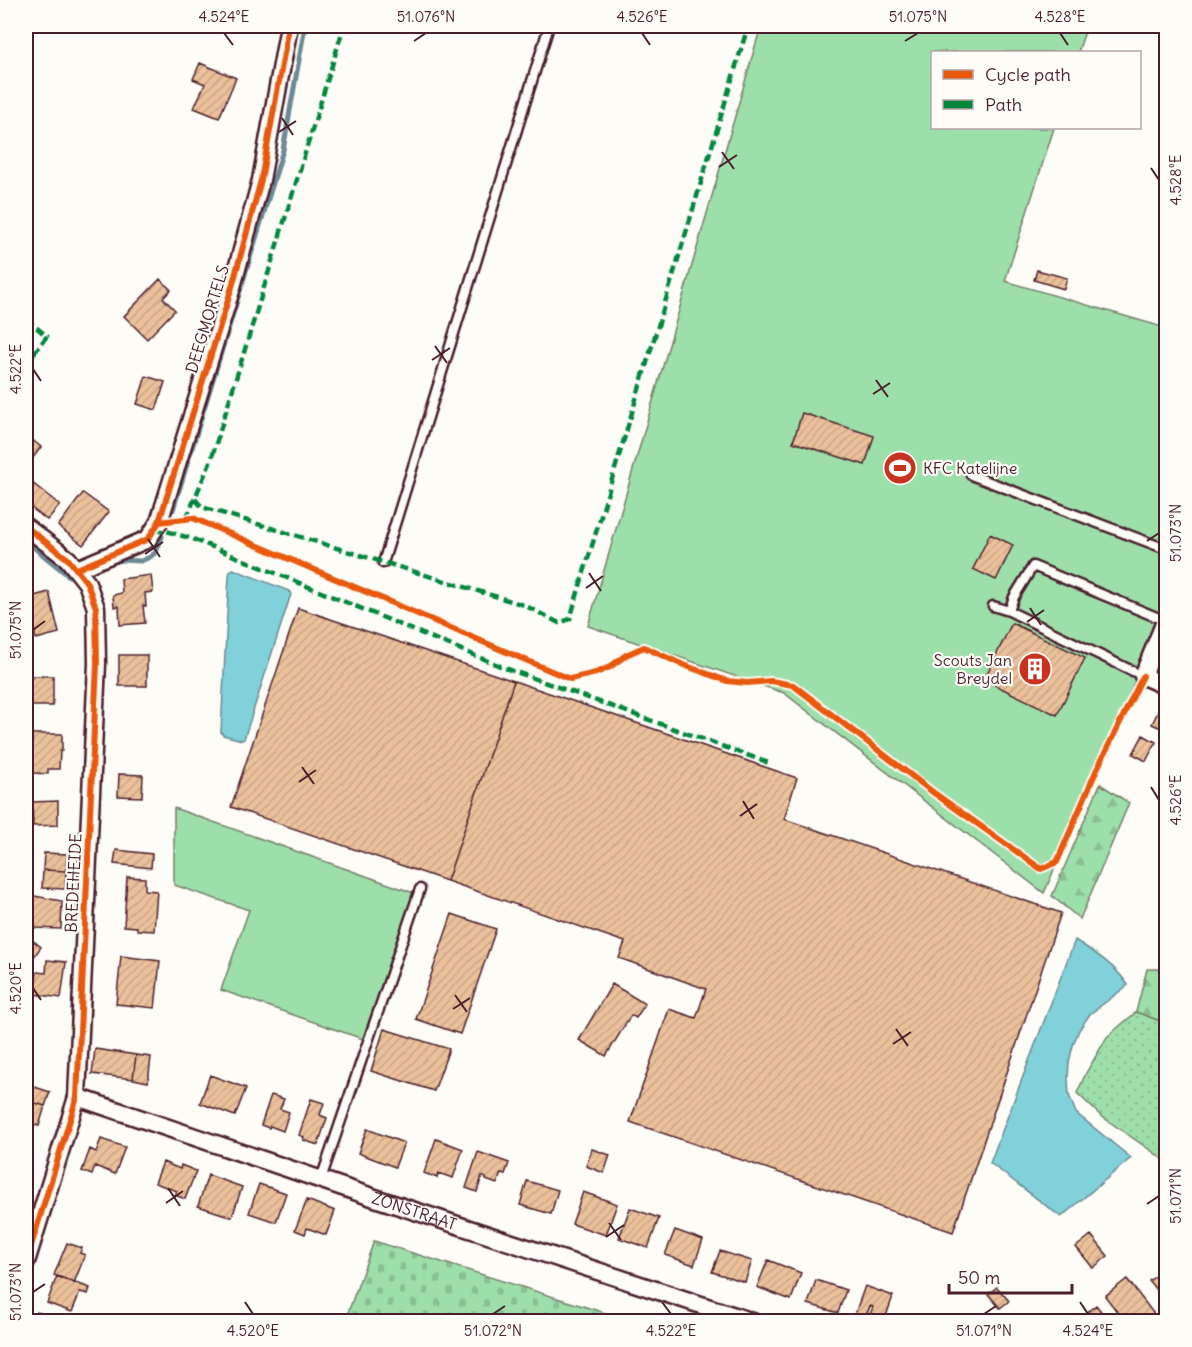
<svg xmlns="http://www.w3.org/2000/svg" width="1192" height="1347" viewBox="0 0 1192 1347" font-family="Delius,sans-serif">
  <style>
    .grass { fill: url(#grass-dots); stroke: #747f6a; stroke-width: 1.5 }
    .forest { fill: url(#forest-firs); stroke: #747f6a; stroke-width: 1.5 }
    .cemetery { fill: url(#cemetery-stones); stroke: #747f6a; stroke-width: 1.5 }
    .garden { fill: #9ddfaa; stroke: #747f6a; stroke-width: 1.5 }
    .water { fill: #81d1da; stroke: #6b8a94; stroke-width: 1.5 }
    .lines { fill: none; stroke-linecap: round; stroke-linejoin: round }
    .stream { stroke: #6b8a94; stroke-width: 5 }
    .building { fill: url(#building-hatch); stroke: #4a1f2b; stroke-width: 1.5 }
    .lane-casing { stroke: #4a1f2b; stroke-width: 13 }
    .street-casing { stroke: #4a1f2b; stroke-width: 21 }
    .lane { stroke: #fdfcf7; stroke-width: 8 }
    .street { stroke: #fdfcf7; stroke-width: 16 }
    .quiet { stroke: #00873e; stroke-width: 4.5; stroke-dasharray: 9 4.5; stroke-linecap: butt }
    .cycleway-casing { stroke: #fdfcf7; stroke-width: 10 }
    .cycleway { stroke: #e8590c; stroke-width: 6 }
    .ticks { fill: none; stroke: #4a1f2b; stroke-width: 2 }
    .labels { text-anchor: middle; stroke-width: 4.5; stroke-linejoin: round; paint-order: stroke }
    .street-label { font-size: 16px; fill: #4a1f2b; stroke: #fdfcf7 }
    .poi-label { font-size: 16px; fill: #4a1f2b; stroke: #fdfcf7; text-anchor: start }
    .neatline { fill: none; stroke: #4a1f2b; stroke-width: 2 }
    .ticks-label { font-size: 15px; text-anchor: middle; fill: #4a1f2b }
  </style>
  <defs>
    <pattern id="grass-dots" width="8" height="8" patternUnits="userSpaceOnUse" patternTransform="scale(1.5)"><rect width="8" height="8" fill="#9ddfaa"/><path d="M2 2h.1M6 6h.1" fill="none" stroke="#89bf92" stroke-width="1.8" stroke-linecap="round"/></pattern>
    <pattern id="forest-firs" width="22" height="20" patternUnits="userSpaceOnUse" patternTransform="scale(1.5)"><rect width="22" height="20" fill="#9ddfaa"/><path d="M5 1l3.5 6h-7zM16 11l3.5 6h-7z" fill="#89bf92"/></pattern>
    <pattern id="cemetery-stones" width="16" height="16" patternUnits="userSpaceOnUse" patternTransform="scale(1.5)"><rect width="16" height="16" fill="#9ddfaa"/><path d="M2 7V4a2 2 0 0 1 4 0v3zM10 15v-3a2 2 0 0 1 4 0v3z" fill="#89bf92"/></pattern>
    <pattern id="building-hatch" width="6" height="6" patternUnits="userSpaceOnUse" patternTransform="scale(1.5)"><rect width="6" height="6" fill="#ebc19b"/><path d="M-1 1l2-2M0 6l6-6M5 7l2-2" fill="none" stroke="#cba586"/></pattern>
  </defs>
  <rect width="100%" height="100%" fill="#fdfcf7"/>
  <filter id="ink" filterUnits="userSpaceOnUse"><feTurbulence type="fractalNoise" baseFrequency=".0167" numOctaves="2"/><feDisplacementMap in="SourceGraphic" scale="12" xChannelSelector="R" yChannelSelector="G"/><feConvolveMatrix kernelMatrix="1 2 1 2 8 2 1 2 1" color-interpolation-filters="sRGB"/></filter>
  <g filter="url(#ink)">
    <path class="grass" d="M1136,1012l30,11v138l-65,-45 -24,-23 9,-20 21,-36z"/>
    <path class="forest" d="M1100,784l29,19 -49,116 -28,-23z
      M1147,969h19v54l-30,-11z"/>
    <path class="cemetery" d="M374,1241l257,80h-286z"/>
    <path class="garden" d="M761,26h326l-9,26h-146v76h122l-49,153 161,47v280l-122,285 -260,-200 -196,-67z
      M174,808l240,85 -51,146 -142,-49 28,-80 -75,-25z"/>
    <path class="water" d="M233,569l56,22 2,3 -47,145 -2,1 -19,-5 -2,-3 8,-156 1,-5z
      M1075,940c19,12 41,26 53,45l-38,29 -11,16 -6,15 -4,17 -1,17 1,16 7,18 55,45 -70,59 -71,-54z"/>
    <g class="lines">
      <path class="stream" d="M173,510l110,-360 22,-124
        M26,541l43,35
        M108,564l13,-4 20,1 9,-4 6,-5 6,-15"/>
    </g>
    <path class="building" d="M200,63l36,15 -17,40 -25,-10 11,-24 -12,-5z
      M1037,270l30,8 -3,11 -30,-9z
      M160,279l11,11 -8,8 12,12 -28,29 -23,-23z
      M146,376l19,6 -9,28 -19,-6z
      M802,413l72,23 -9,29 -72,-23z
      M29,437l12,10 -15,20v-25z
      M26,478l34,27 -13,15 -21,-16z
      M83,493l26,19 -26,33 -25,-19z
      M990,534l23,11 -17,35 -23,-11z
      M151,575l2,17 -8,1 1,13h-3l2,17 -25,2 -1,-19 -5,1 -1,-12 9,-2 -1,-14z
      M49,592l10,41 -23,6 -10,-41z
      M298,608l216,73 -67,200 -216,-74z
      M1012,623l73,35 -28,57 -73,-35z
      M119,655h28v31h-28z
      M26,676h27v30h-27z
      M514,681l283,97 -13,41 277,94 -108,319 -323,-110 39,-113 27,9 10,-29 -87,-31 6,-16 -178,-61z
      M1162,703l4,2v25l-14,-6z
      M32,734h30v17h-2l-1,18h-11v5l-14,-1v-2h-2z
      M1143,735l13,7 -10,19 -13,-7z
      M119,774l24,1 -1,22 -24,-1z
      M58,801v24l-25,1 -1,-24z
      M116,850l36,4 -1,14 -37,-4z
      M44,853l23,1 -1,17 -23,-1z
      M43,870l23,1 -1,18 -23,-1z
      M127,877l18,1v12l12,1 -3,40 -17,-1v-3l-13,-1z
      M29,895l33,6 -1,28 -26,-1 -1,-12h-8v-13h2z
      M452,914l44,15 -36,105 -44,-15z
      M26,935l15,12 -15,21z
      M121,956l39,5 -5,47 -39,-4z
      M47,960l19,2 -5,36 -27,-4 3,-22 9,1z
      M612,984l33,20 -9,14 -5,-3 -25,41 -27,-16z
      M384,1029l65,20 -15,42 -63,-20z
      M95,1049l41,6 -3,24 -41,-5z
      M136,1055l15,2 -3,25 -15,-3z
      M210,1075l36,13 -11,28 -35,-13z
      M26,1084l24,8 -5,14 -19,-6z
      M271,1095l13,4 -4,10 9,3 -6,19 -13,-5 -1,2 -8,-3z
      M311,1099l13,4 -4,12 7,3 -9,27 -15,-5 1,-3 -5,-2z
      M26,1100l19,6 -6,20 -13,-4z
      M367,1129l37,14 -9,24 -37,-14z
      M26,1137l6,2 -6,17z
      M101,1139l24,8 -10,27 -20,-8 -3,9 -10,-4 8,-22 6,3z
      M436,1139l27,10 -10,29 -15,-5 -1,5 -13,-5z
      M592,1149l18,6 -6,18 -18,-7z
      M478,1152l31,11 -4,11 -4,-1 -4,11 -11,-4v-2l-4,-2 -5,16 -11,-4z
      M163,1162l17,7 1,-4 15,6 -11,28 -10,-4 2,-4 -22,-8z
      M208,1175l34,12 -10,30 -34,-11z
      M527,1181l31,9 -7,24 -31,-9z
      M259,1184l27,9 -10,29 -27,-9z
      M583,1192l34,12 -11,31 -34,-11z
      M307,1200l28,11 -9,24 -19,-7 -2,6 -10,-4z
      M630,1208l29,10 -11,30 -29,-10z
      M675,1230l28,10 -9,25 -29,-10z
      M1091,1235l17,21 -15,12 -17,-21z
      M67,1243l15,5 -2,5 5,2 -11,28 -20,-8z
      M720,1251l32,10 -7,21 -33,-10z
      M1166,1259v37l-3,3 -14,-18 12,-9 -4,-5z
      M768,1260l33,13 -10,27 -34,-13z
      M57,1276l33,12 -2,6 -8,-2 -8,20 -25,-9z
      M1127,1279l27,35 -10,8h-19l-20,-26z
      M816,1280l30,10 -8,23 -30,-9z
      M865,1286l28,10 -9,26 -15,-5 4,-10 -3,-1 -6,16 -11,-3z
      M997,1287l12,14 -9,7 -12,-14z
      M1096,1305l13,17h-34z
      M37,1312l30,10h-33z"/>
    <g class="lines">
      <g class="lane-casing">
        <path id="lane" d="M971,475l195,74
          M383,563l166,-537
          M993,606l16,5
          M1143,676l-134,-65 5,-14 19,-31 133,55
          M321,1179l99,-290"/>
      </g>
      <g class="street-casing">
        <g id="street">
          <path d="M26,527l42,32 19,24 9,25 1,56 -20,433 -51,165"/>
          <path d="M77,569l71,-30 11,-17 73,-235 29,-107 28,-154"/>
          <path d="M1166,619l-23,57 23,10"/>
          <path id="s1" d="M77,1097l295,100 381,125"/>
        </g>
      </g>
      <use href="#lane" class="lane"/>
      <use href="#street" class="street"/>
      <path class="quiet" d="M26,319l21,17 -21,28
        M195,499l7,8 322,98 35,18 11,-4 178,-593
        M186,519l25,-59 133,-434
        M154,531h12l27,8 312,129 264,95"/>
      <g class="cycleway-casing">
        <path id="cycleway" d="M159,522l34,-4 377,161 26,-6 14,-6 16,-12 18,-8 37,17 46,17 20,2 24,-2 22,4 141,108 107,76 16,-7 40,-93 46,-93
          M26,527l42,32 19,24 9,25 1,56 -20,433 -51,165
          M77,569l71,-30 11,-17 73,-235 29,-107 28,-154"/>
      </g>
      <use href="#cycleway" class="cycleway"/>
    </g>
  </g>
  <path class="ticks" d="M224,33l9,12M642,33l8,12M1060,33l8,12M414,41l12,-8M905,41l13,-8M282,118l11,17M279,132l17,-11M722,152l12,17M719,167l18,-12M1151,168l8,12M435,346l12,17M432,360l18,-12M33,369l8,12M876,380l12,17M873,394l17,-11M148,539l12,18M1147,541l12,-8M145,554l18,-12M589,573l12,18M586,588l17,-12M1030,608l11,17M1027,622l17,-12M33,630l12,-9M302,767l12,17M299,782l17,-12M1151,787l8,13M743,801l11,18M740,816l17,-12M33,988l8,12M455,995l12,17M453,1009l17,-11M896,1029l12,17M893,1044l18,-12M168,1188l12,18M166,1203l17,-12M1147,1204l12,-8M609,1223l12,17M606,1237l18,-12M33,1292l12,-8M245,1302l8,12M662,1302l9,12M1080,1302l8,12M493,1314l12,-8M984,1314l12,-8"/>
  <defs>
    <g id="stadium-disc" transform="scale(1.725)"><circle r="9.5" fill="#c8321e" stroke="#fdfcf7"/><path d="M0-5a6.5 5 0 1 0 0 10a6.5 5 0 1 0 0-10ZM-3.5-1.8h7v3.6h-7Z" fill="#fff"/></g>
    <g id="building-disc" transform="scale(1.725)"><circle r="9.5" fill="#c8321e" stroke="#fdfcf7"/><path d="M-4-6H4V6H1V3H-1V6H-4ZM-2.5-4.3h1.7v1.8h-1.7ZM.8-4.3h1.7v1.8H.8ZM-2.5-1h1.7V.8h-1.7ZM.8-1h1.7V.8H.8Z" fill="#fff"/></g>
  </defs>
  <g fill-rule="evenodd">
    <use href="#stadium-disc" x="900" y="468"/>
    <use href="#building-disc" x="1035" y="669"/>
  </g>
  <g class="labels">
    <g class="street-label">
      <text transform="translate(207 319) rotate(-73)" y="6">DEEGMORTELS</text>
      <text transform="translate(73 883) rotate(-87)" y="6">BREDEHEIDE</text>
      <text dy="6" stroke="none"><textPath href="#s1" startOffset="356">ZONSTRAAT</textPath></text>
    </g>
    <g class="poi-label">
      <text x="923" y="474">KFC Katelijne</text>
      <text x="1012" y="666" text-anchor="end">Scouts Jan<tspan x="1012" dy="18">Breydel</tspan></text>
    </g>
  </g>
  <rect width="1192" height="1347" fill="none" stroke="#fdfcf7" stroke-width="66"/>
  <rect x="931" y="51" width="210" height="78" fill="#fdfcf7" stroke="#b5a4a5" stroke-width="1.5"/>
  <rect x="943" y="70" width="30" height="9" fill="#e8590c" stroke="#b5a4a5" stroke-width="1.5"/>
  <text x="985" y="81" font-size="18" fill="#4a1f2b">Cycle path</text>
  <rect x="943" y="100" width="30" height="9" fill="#00873e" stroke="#b5a4a5" stroke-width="1.5"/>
  <text x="985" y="111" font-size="18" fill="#4a1f2b">Path</text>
  <path d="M949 1284v9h123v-9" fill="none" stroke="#4a1f2b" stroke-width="3"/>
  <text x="958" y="1284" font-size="18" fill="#4a1f2b" stroke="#fdfcf7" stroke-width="4.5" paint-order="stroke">50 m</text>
  <rect x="33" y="33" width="1126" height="1281" class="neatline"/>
  <g class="ticks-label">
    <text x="224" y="22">4.524°E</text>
    <text x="426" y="22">51.076°N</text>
    <text x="642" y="22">4.526°E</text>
    <text x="918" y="22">51.075°N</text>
    <text x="1060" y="22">4.528°E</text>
    <text transform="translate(1176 180) rotate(-90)" y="5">4.528°E</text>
    <text transform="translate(16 369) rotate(-90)" y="5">4.522°E</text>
    <text transform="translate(1176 533) rotate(-90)" y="5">51.073°N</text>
    <text transform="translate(16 630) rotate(-90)" y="5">51.075°N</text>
    <text transform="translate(1176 800) rotate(-90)" y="5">4.526°E</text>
    <text transform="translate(16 988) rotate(-90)" y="5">4.520°E</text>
    <text transform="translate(1176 1196) rotate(-90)" y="5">51.071°N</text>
    <text transform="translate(16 1292) rotate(-90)" y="5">51.073°N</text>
    <text x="253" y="1336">4.520°E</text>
    <text x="493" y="1336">51.072°N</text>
    <text x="671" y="1336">4.522°E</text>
    <text x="984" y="1336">51.071°N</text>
    <text x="1088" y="1336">4.524°E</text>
  </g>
</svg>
